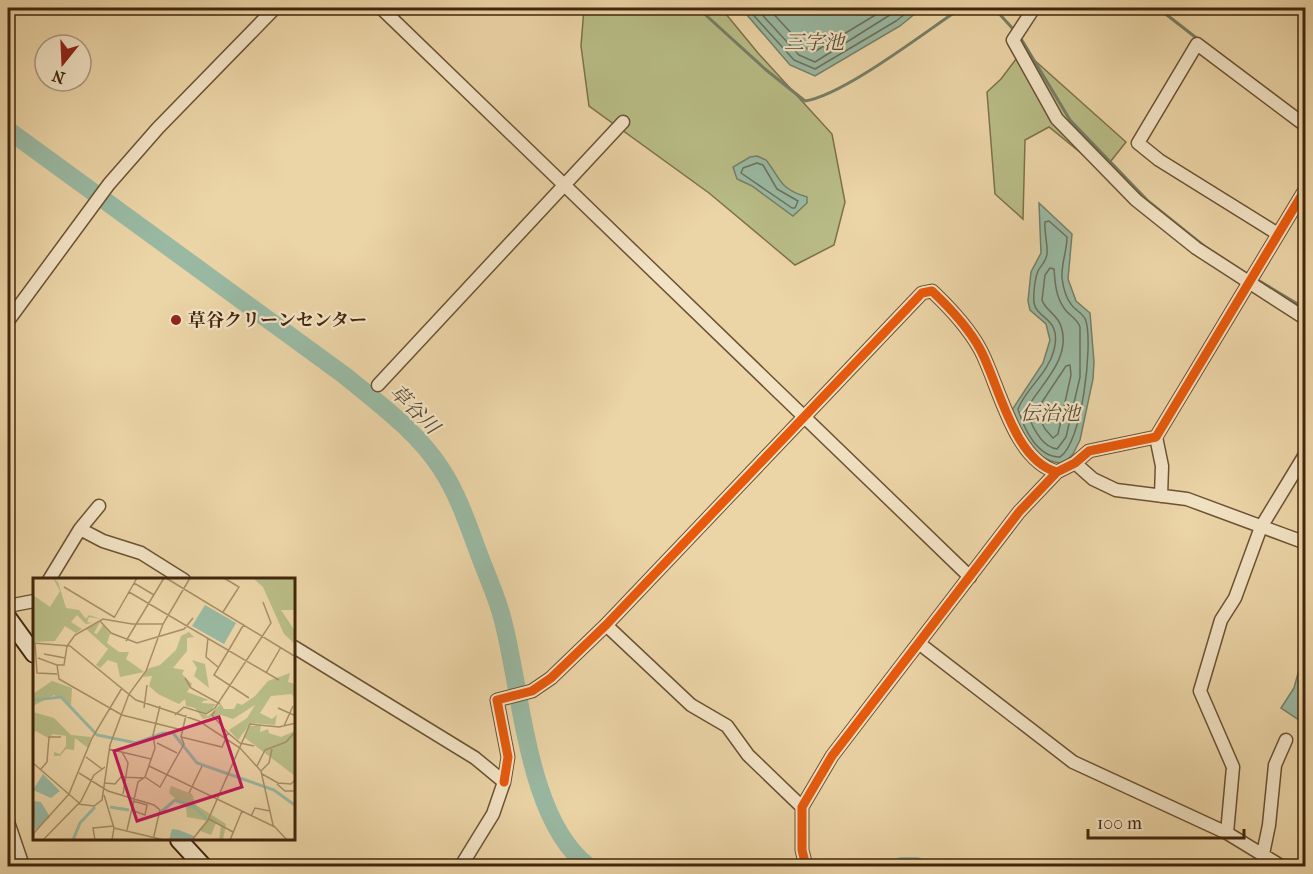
<svg xmlns="http://www.w3.org/2000/svg" width="1313" height="874" viewBox="0 0 1313 874" font-family="'IM FELL French Canon','Noto Serif JP',serif">
  <style>
    .green { fill: #b8bc86; stroke: #7d7149; stroke-width: 1.5 }
    .water { fill: #99b9a3; stroke: #767e67; stroke-width: 1.5 }
    .lines { fill: none; stroke-linecap: round; stroke-linejoin: round }
    .shore { stroke: #6e7058; stroke-width: 1.5 }
    .stream { stroke: #767e67; stroke-width: 3 }
    .river { stroke: #99b9a3; stroke-width: 18 }
    .street-casing { stroke: #6c5232; stroke-width: 15 }
    .secondary-casing { stroke: #42260c; stroke-width: 20 }
    .street { stroke: #f2e3c5; stroke-width: 12 }
    .secondary { stroke: #f2e3c5; stroke-width: 16 }
    .cycleway-casing { stroke: #f2e3c5; stroke-width: 13 }
    .cycleway { stroke: #e8590c; stroke-width: 9 }
    .poi-dot { fill: #8f2418; stroke: #f2e3c5; stroke-width: 2 }
    .labels { text-anchor: middle; stroke-width: 4.5; stroke-linejoin: round; paint-order: stroke }
    .poi-label { font-size: 18px; font-weight: bold; fill: #42260c; stroke: #f2e3c5; text-anchor: start }
    .water-label { font-size: 20px; font-style: italic; fill: #584b32; stroke: #f2e3c5 }
    .inset-river { fill: none; stroke: #99b9a3; stroke-width: 3 }
    .inset-road { fill: none; stroke: #a78e68; stroke-width: 1.5 }
    .view { fill: #c2185b; fill-opacity: 0.15; stroke: #c2185b; stroke-width: 3 }
    .inset-edge { fill: none; stroke: #42260c; stroke-width: 3 }
  </style>
  <rect width="100%" height="100%" fill="#ebd4a6"/>
  <filter id="stains"><feTurbulence type="fractalNoise" baseFrequency=".00333" numOctaves="4"/><feColorMatrix values="0 0 0 0 .2 0 0 0 0 .09 0 0 0 0 .02 0 0 0 .5 -.17"/></filter>
  <radialGradient id="worn" r=".72"><stop offset=".6" stop-color="#630" stop-opacity="0"/><stop offset="1" stop-color="#630" stop-opacity=".3"/></radialGradient>
  <path class="green" d="M584,8h137l37,45 74,81 13,68 -11,43 -39,20 -86,-72 -120,-87 -8,-60z
    M1023,50l103,92 -23,29 -54,-44 -24,13 -2,79 -28,-25 -8,-102 14,-13z"/>
  <path class="water" d="M741,8h65l5,2 3,-2h108l-22,18 -85,50 -25,-11z
    M757,156l9,4c15,19 13,29 41,37v6l-14,13 -41,-30 -15,-7 -4,-12 17,-10z
    M1039,203l33,31 -4,45 8,22 14,12 4,49 -1,17 -13,61 -7,14 -9,9c-30,0 -43,-29 -52,-53l31,-47 7,-23 -4,-16 -16,-14 -2,-9 3,-29 10,-19z
    M1305,648l1,76h-1l-24,-16 13,-20z"/>
  <g class="lines">
    <path class="shore" d="M747,8l47,52 21,9 81,-48 17,-13
      M756,8l43,47 16,7 86,-54
      M768,8l36,39 10,5 73,-44
      M757,163l6,2 14,24 21,12 -3,7h-3l-51,-35 2,-5z
      M1049,221l18,16c0,14 -6,27 -5,41 1,8 4,20 9,26 4,7 13,9 15,17 7,25 -4,122 -26,136 -23,0 -36,-28 -42,-48 8,-21 30,-35 36,-59 8,-33 -17,-30 -20,-47 -1,-9 1,-25 4,-32 3,-6 8,-9 9,-17 1,-10 -3,-21 -2,-32z
      M1050,268l4,1c1,14 2,28 10,39 5,8 13,10 16,19v50l-14,60 -9,12c-16,-2 -26,-25 -31,-39 14,-25 46,-51 35,-84 -4,-12 -16,-16 -19,-26l3,-25z
      M1070,365l1,10 -13,59 -5,4 -8,-9 -9,-18 30,-45z"/>
    <path class="stream" d="M698,8l67,61 40,32c39,-6 120,-69 156,-93
      M994,8l20,22
      M1158,8l41,32
      M1020,37l50,83 78,81 56,45 46,30
      M1256,279l50,30"/>
    <path class="river" d="M8,130l336,245c34,28 74,57 98,95 18,28 28,61 40,92 7,18 15,36 20,55 20,72 24,202 86,249
      M901,866h16"/>
    <g class="street-casing">
      <path id="street" d="M381,8l589,569
        M1034,8l-21,32 44,79 79,81 60,48 110,71
        M1278,234l-119,-74 -21,-17 59,-99 109,82
        M8,321l101,-137 49,-56 117,-120
        M378,385l245,-263
        M1156,437l6,29 -1,30
        M1075,463l18,16 23,11 71,9 119,44
        M80,529l19,-23
        M49,580l31,-51 23,12 38,12 43,27
        M8,606l26,-5
        M606,625l85,80 36,21 21,29 54,52
        M920,644l153,118 154,71 54,33
        M294,647l181,111 29,24 -11,32 -32,52
        M504,782l4,-25 -11,-57 35,-9 19,-13 55,-53 316,-332 10,-2c18,17 36,36 48,58 19,35 33,111 77,123
        M8,822l15,44
        M1227,833l6,-66 -33,-76 21,-71 14,-22 26,-71 45,-74
        M1263,854l6,-29 6,-60 11,-25
        M806,866l-4,-16v-43l30,-51 187,-244 38,-40 18,-9 14,-12 67,-14 150,-249"/>
    </g>
    <g class="secondary-casing">
      <path id="secondary" d="M8,618l26,36
        M179,840l24,26"/>
    </g>
    <use href="#street" class="street"/>
    <use href="#secondary" class="secondary"/>
    <g class="cycleway-casing">
      <path id="cycleway" d="M504,782l4,-25 -11,-57 35,-9 19,-13 55,-53 316,-332 10,-2c18,17 36,36 48,58 19,35 33,111 77,123
        M806,866l-4,-16v-43l30,-51 187,-244 38,-40 18,-9 14,-12 67,-14 150,-249"/>
    </g>
    <use href="#cycleway" class="cycleway"/>
  </g>
  <circle class="poi-dot" cx="176" cy="320" r="6"/>
  <g class="labels">
    <g class="poi-label">
      <text x="188" y="326">草谷クリーンセンター</text>
    </g>
    <g class="water-label">
      <text x="814" y="49">三字池</text>
      <text transform="translate(415 409) rotate(45)" y="7">草谷川</text>
      <text x="1050" y="420">伝治池</text>
    </g>
  </g>
  <g transform="translate(33 578)">
    <rect width="262" height="262" fill="#ebd4a6"/>
    <path d="M20,0l5,4 8,26 13,2 7,9 3,-4 12,4 -12,-2 -2,5 5,1 -6,1 -9,-9 -6,7 11,7 -6,4 -11,-7 -10,15 -22,1v-47l17,12 10,-16zM220,0h42v32h-14l14,21v13l-11,-10 -21,-47zM67,44l-6,11 3,1 6,-9 7,9 -3,9 12,9h10l-3,7 18,13 -24,5 -3,-14 -9,-3 -8,8 -4,-3 12,-16 -22,-20zM156,54l5,5 -7,1v13l-14,17 11,2 -2,4 10,10 -5,8 22,8 -6,1 -1,2 14,1 -7,9h-9l8,3 13,-12 3,5h10l3,-6 5,2 13,-9 13,-15 22,-8 -2,9 7,2v17l-3,-7 -21,2 -11,17 12,6 5,-4 -2,10 -24,-2 -13,17 -9,-10 18,-12 8,-13 -22,14 -12,-4 -18,4 -8,-11 -9,-2 -1,-7 -6,5 -21,-10 -9,-8 3,-10 -9,1 4,-8 13,-4 16,-15 5,-14zM159,82l13,4 4,24 -15,-12 3,-8zM19,103l20,7 -1,17 -17,-10 -21,11v-12zM0,134l21,6 17,17 20,2 -3,11 -13,-10 -1,12 -8,-1 -6,7h-6v-4l6,2 6,-8v-10l-13,-2 -5,4 -12,-7 -3,2zM228,147l-1,7 8,-3 1,4 12,4 14,-6v45l-51,-39 6,-11zM138,208l21,8 4,11 30,19 -3,16h-4l2,-15 -5,-2 -5,12 -13,-5 10,-9 -21,-4 -1,-10 -17,-14z" fill="#b8bc86"/>
    <path d="M172,27l31,18 -12,21 -32,-18zM10,196l17,17 -9,7 -18,-8zM0,223l8,1 9,15 -15,13zM139,251l7,1 15,6 -3,4h-22z" fill="#99b9a3"/>
    <path class="inset-river" d="M0,122l28,-3 36,38 39,8 27,-10h10l24,30 77,27 22,16M77,229l19,3M128,234l14,-12 19,7 13,12M40,262l7,-17 15,-16"/>
    <path class="inset-road" d="M133,0l130,79M101,5l20,12M31,9l50,30M96,14l150,88M190,34l16,-25 -15,-9M81,40l23,-40M67,43l11,12 26,10 47,-14 9,-11M211,46l-30,51 35,23M175,60l-2,19 12,10M93,63l38,-63M0,65l37,3 66,54 63,21 41,27 21,23 12,54 14,15M2,65l2,30 20,1M11,76l21,4M5,80l19,7 2,14 63,36 60,15M24,87h7l3,-19 8,-11 28,-16 29,5h31M233,95l15,-26M152,100l6,10 29,16M111,130l3,-23M245,130l18,8M182,133l-3,4 16,18 -3,5M142,137l9,-8 22,7 9,-6 56,-85 -8,-21M153,137l-5,22 41,10 4,-9M251,148l9,-20M195,155l12,10 14,3M124,165l20,10M76,171l42,10M89,174l6,11 -5,31M53,179l16,12M0,185l46,40M116,188l126,61M224,188l8,-16 21,-8 10,-11M8,191l6,-7 2,-25h12M228,193l8,-8 3,-14M46,195l29,18 46,14 6,5 -7,30M229,196l16,9 13,1 5,-5M112,199l15,10 24,-43 -3,-7M72,205l10,1 6,-7 23,1M244,206l8,7h11M156,215l13,-27M71,217l10,33 -2,12M45,226l16,2 8,-6 8,-55 19,-51 17,-23 17,-47 27,-46M98,232l14,5 2,-10 -14,-4M218,238l4,-8 15,3M176,241l24,13M81,250l50,12M94,252l11,-48 7,-5 10,-29 -2,-13 7,-29M0,256l36,-40 23,-56 30,-50M10,262l38,-39 13,-26 11,-8M62,262l-2,-12 21,-2M159,262l16,-20 42,-96 29,3 17,-4M197,262l12,-29"/>
    <path class="view" d="M186,139l23,70 -105,34 -23,-70z"/>
    <rect width="262" height="262" class="inset-edge"/>
  </g>
  <rect width="1313" height="874" fill="none" stroke="#ebd4a6" stroke-width="30"/>
  <rect x="9" y="9" width="1295" height="856" fill="none" stroke="#42260c" stroke-width="3"/>
  <rect x="15" y="15" width="1283" height="844" fill="none" stroke="#42260c" stroke-width="1.5"/>
  <g transform="translate(63 63) rotate(198)"><circle r="28" fill="#f2e3c5" stroke="#ac977b" stroke-width="1.5"/>
  <path d="M0-4.5L10 22L0 15L-10 22Z" fill="#8f2418"/>
  <text y="-9" font-size="16" font-weight="bold" text-anchor="middle" fill="#42260c">N</text>
  </g>
  <path d="M1088 829v9h156v-9" fill="none" stroke="#42260c" stroke-width="3"/>
  <text x="1097" y="829" font-size="18" fill="#42260c" stroke="#f2e3c5" stroke-width="4.5" paint-order="stroke">100 m</text>
  <rect width="100%" height="100%" filter="url(#stains)"/>
  <rect width="100%" height="100%" fill="url(#worn)"/>
</svg>
